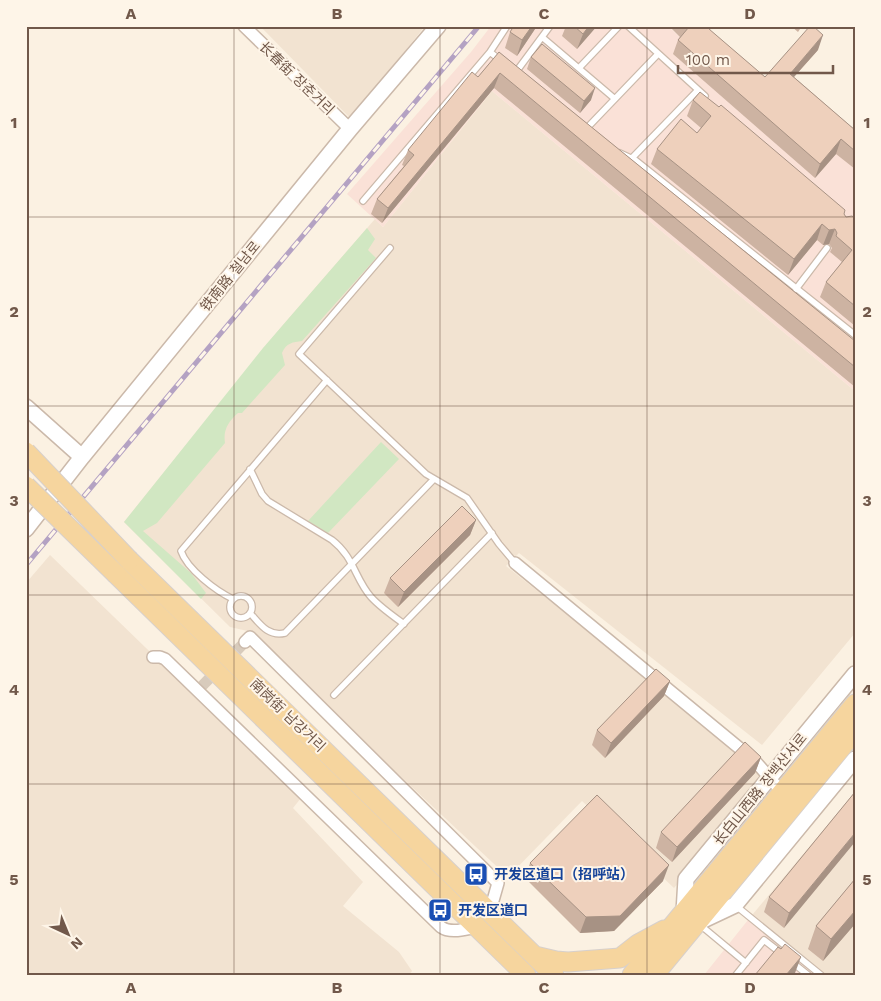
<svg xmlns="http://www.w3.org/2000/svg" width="881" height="1001" viewBox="0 0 881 1001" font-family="'Work Sans','Noto Sans SC','Noto Sans KR',sans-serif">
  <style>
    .residential { fill: #f2e3d1 }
    .commercial { fill: #fae1d7 }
    .green { fill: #d1e7c2 }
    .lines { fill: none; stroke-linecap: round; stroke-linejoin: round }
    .minor-tunnel { stroke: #d8cbbc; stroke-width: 11; stroke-dasharray: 11 5.5; stroke-linecap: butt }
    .service-casing { stroke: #cbb9aa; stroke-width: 8 }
    .minor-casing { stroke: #cbb9aa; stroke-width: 14 }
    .tertiary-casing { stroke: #cbb9aa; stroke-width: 18 }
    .primary-casing { stroke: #d7d0cc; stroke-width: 21 }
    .service { stroke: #fff; stroke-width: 5.5 }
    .minor { stroke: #fff; stroke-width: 11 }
    .tertiary { stroke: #fff; stroke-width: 15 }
    .primary { stroke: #f6d59e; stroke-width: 19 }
    .rail-casing { stroke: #b4a2c3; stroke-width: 5 }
    .rail { stroke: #fef5e8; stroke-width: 3; stroke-dasharray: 9; stroke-linecap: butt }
    .primary-bridge-casing { stroke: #d7d0cc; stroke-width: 21; stroke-linecap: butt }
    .primary-bridge { stroke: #f6d59e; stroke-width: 19 }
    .wall { fill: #cdb3a2 }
    .shaded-wall { fill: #a79284 }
    .building { fill: #eed0bc; stroke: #a79284 }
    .grid { fill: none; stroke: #71584a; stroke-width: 1; stroke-opacity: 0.55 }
    .labels { text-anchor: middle; stroke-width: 4; stroke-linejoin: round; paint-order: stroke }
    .street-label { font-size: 14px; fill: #71584a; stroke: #fef5e8 }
    .transit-label { font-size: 14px; font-weight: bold; fill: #164399; stroke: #fef5e8; text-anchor: start }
    .neatline { fill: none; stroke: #71584a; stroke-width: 2 }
    .grid-label { font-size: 16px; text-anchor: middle; font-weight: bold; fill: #71584a }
  </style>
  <rect width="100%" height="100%" fill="#fbf1e2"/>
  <path class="residential" d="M260,26h165l-74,93z
    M492,91l363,300v242l-93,112 -243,-192 -13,13 231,184 31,30 -94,108 -92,-87 -74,76 -173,-162 -83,-83 -22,-5 -106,-105 158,-196 93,-107 8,8z
    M50,555l251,243 -8,10 70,74 -20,24 56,46 13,19 -3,4h-383v-392z
    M855,792v183h-39l-68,-55z"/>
  <path class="commercial" d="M491,26h177l14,13 173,108v244l-363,-300 -109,136 -36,-33 124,-142z
    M748,920l68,55h-112z"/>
  <path class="green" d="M367,228l8,11 -7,11 8,8 -74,83c-9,1 -16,2 -20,12l3,12 -43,48h-4c-10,9 -15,17 -13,30l-68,80 -14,8 48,42 15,20 -5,6 -77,-77 139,-174z
    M381,442l18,17 -71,74 -20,-12z"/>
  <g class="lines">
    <path class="minor-tunnel" d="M202,686l43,-44"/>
    <g class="service-casing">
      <path id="service" d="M628,26l77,70
        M542,37l73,62
        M490,52l10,8
        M579,68l40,-42
        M516,72l34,-46
        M586,129l72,-75
        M620,153l15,7 220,175
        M632,158l66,-68
        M363,201l127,-149 17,-26
        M390,248l-91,106 127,120 41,24 32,46 16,19
        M796,289l31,-41
        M250,469l12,25 6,7 64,39c22,17 23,39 39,57 9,10 22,19 33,27
        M230 607a11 11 0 1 1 22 0a11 11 0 1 1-22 0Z
        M233,599c-17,-8 -46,-30 -52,-48l146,-171
        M250,613c10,11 18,24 35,20l149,-154
        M334,695l158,-162
        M735,905l86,70
        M699,924l47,39
        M793,963l15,12
        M736,975l28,-35 18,14"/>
    </g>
    <g class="minor-casing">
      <path id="minor" d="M244,26l106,103
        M515,563l240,198 27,31
        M245,642l5,-5 248,246 -8,28
        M153,657h7l5,2 276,268c10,7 24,2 36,0"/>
    </g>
    <g class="tertiary-casing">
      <path id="tertiary" d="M26,407l56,50
        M26,529l56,-72 268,-328 88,-103
        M684,912l2,-33 169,-205
        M699,922l36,-17 120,-146"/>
    </g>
    <g class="primary-casing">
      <path id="primary" d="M129,560l425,415
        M116,574l410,401
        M535,956l21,5 12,1 52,-4 18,-14 26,-14
        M632,975l223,-271
        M654,975l201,-244"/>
    </g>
    <use href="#service" class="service"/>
    <use href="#minor" class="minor"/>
    <use href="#tertiary" class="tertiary"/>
    <use href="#primary" class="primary"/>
    <g class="rail-casing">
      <path id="rail" d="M26,565l453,-539"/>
    </g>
    <use href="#rail" class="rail"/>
    <g class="primary-bridge-casing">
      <path id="primary-bridge" d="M26,452l103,108
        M26,486l90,88"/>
    </g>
    <use href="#primary-bridge" class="primary-bridge"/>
  </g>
  <path class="wall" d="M537,26l-20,30 -12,-8 5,-16z
    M566,26h31l-20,23 -15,-13z
    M669,26h43l-2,4 55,47 53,-27 -24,27 61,53v39l-19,-15 -21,24 -142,-124 5,-14 2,-3z
    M791,26h11l-4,6z
    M499,52l356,289v46l-361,-299 -112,135 -11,-9 6,-15 27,-33 -2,-1 6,-15 70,-73z
    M531,57l60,43 -11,13 -53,-44z
    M693,100l151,114 2,3 9,1v108l-35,-29 6,-15 16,-20 -12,-10 2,-4 -3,-4 -6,1 -6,-5 -29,35 -137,-111 6,-15 40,-16 4,-5 -14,-12z
    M476,520l-6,15 -72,72 -14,-14 6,-15z
    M670,681l-6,15 -59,62 -13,-13 5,-15z
    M761,757l-6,16 -83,89 -16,-14 5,-16z
    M855,792l-71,136 -20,-16 5,-15z
    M530,863l133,18 -49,50 -34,2 -55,-55z
    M855,879v45l-32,37 -15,-12 8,-23z"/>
  <path class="shaded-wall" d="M532,26h5l-20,30 5,-16z
    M589,26h8l-20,23 6,-15z
    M823,35l-5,15 -34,38 6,-14z
    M500,73l-6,15 -112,135 6,-15z
    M595,88l-4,12 -11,13 4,-12z
    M841,139l-5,15 -21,24 5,-14z
    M822,224l-5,16 -29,35 6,-16z
    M835,229l-6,15 -6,1 6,-15z
    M476,520l-6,15 -72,72 6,-15z
    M670,681l-6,15 -59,62 6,-15z
    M761,757l-6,16 -83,89 5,-15z
    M855,833v9l-71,86 5,-15z
    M669,865l-6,16 -49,50 -34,2 6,-16z
    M855,911v13l-32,37 8,-22z
    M801,957l-6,16 -2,2h-7z"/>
  <path class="building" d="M514,26h18l-10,14 -12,-8z
    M574,26h15l-6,8z
    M689,26h22l-2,3 56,48 45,-51h3l10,9 -33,39 65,56v21l-14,-12 -21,25 -142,-124 11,-13z
    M542,44l53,44 -11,13 -53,-44z
    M499,52l356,289v26l-355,-294 -112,135 -11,-9 37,-44 -6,-5 64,-78 6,5z
    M700,92l19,15 2,-2 124,105 -1,4 2,3 6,-1 3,2v88l-29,-24 26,-32 -16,-14 1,-3 -2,-4 -6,1 -7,-6 -28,35 -137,-110 24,-30 16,14 14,-17 -18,-16z
    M462,506l14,14 -72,72 -14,-14z
    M656,669l14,12 -59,62 -14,-13z
    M745,742l16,15 -84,90 -16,-15z
    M855,792v41l-66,80 -20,-16z
    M597,795l72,70 -49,51 -34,1 -56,-54z
    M855,879v32l-24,28 -15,-13z
    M785,944l16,13 -15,18h-31l23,-28 3,2z"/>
  <path class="grid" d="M234,26v949M440,26v949M647,26v949M26,217h829M26,406h829M26,595h829M26,784h829"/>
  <defs>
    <g id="bus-square" transform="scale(1.25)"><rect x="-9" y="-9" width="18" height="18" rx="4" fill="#1a4fb4" stroke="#fef5e8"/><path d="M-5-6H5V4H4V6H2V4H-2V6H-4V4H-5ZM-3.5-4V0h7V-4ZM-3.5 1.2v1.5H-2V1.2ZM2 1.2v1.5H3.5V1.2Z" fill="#fff"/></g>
  </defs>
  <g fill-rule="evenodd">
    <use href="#bus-square" x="476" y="874"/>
    <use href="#bus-square" x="440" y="910"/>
  </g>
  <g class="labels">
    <g class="street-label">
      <text transform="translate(297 78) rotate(44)" y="5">长春街 장춘거리</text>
      <text transform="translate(230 276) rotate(-51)" y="5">铁南路 철남로</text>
      <text transform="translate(288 715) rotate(44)" y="5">南岗街 남강거리</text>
      <text transform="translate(760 789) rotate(-51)" y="5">长白山西路 장백산서로</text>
    </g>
    <g class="transit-label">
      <text x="494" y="879">开发区道口（招呼站）</text>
      <text x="458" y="915">开发区道口</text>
    </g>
  </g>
  <rect width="881" height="1001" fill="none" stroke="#fef5e8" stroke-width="55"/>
  <g transform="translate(68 934) rotate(136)" stroke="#fef5e8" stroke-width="4" paint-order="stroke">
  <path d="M0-4L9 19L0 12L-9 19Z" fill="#71584a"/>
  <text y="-8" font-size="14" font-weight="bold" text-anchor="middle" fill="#71584a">N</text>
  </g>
  <path d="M678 65v8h155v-8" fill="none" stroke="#71584a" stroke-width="2.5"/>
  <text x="686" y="65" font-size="15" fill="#71584a" stroke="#fef5e8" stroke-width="4" paint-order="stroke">100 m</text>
  <rect x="28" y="28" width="826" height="946" class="neatline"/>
  <g class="grid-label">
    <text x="131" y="19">A</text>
    <text x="337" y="19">B</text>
    <text x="544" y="19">C</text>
    <text x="750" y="19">D</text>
    <text x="14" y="128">1</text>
    <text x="867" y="128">1</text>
    <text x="14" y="317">2</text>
    <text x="867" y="317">2</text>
    <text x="14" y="506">3</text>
    <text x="867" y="506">3</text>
    <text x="14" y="695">4</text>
    <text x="867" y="695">4</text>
    <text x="14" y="885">5</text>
    <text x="867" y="885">5</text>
    <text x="131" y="993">A</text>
    <text x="337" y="993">B</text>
    <text x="544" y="993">C</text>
    <text x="750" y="993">D</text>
  </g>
</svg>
